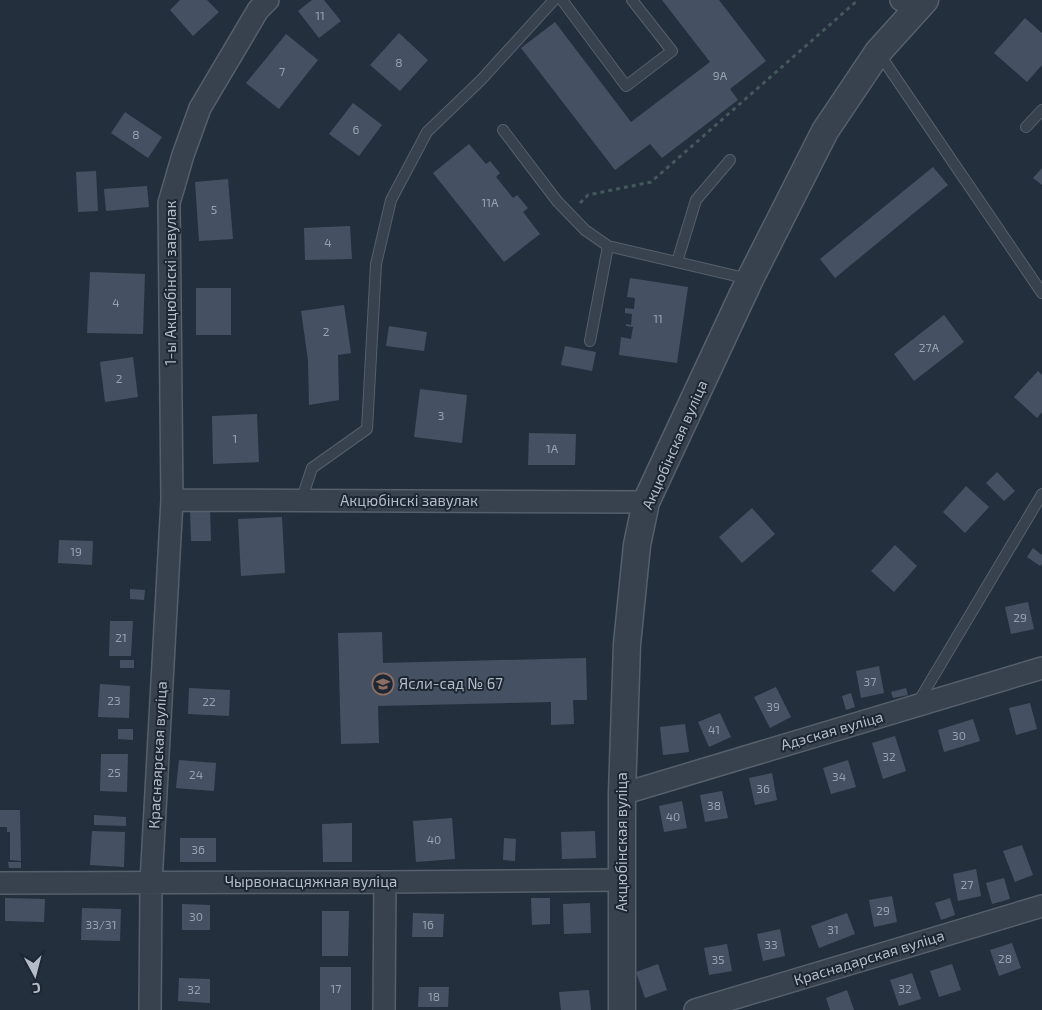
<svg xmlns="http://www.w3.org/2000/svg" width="1042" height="1010" viewBox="0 0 1042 1010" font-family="'Exo 2',sans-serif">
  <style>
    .building { fill: #455162 }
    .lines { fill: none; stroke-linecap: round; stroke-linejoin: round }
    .service-casing { stroke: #565f6c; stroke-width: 12 }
    .minor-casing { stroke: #565f6c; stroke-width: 24 }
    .tertiary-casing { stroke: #565f6c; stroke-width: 29 }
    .path { stroke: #44595c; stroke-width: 3; stroke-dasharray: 4 4; stroke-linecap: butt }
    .service { stroke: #38414e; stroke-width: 10 }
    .minor { stroke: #38414e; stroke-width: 21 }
    .tertiary { stroke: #38414e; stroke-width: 26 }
    .labels { text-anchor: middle; stroke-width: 4; stroke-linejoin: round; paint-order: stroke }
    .number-label { font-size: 12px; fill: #98a1af }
    .street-label { font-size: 15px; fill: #b4bcc9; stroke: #1d2633 }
    .poi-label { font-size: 15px; fill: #b4bcc9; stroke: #1d2633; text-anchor: start }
  </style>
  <rect width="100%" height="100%" fill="#242f3e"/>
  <path class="building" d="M180,0h27l12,12 -26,24 -23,-26z
    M312,0h12l17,21 -22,17 -21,-27z
    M662,0h57l47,61 -36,28 8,11 -76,58 -12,-14 -35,26 -94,-122 34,-26 76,100 79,-60z
    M1025,18l17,15v32l-15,17 -33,-29z
    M399,33l29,27 -28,31 -30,-26z
    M286,34l32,26 -39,49 -33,-26z
    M353,103l29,22 -23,31 -30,-22z
    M125,112l37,25 -14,21 -37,-25z
    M469,144l17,20 4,-3 10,12 -4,4 17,21 4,-3 11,13 -5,4 17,22 -36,28 -71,-89z
    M933,167l15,18 -113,93 -15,-19z
    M1042,168v17l-9,-7z
    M96,171l2,40 -20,1 -2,-40z
    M228,179l5,60 -34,2 -4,-59z
    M147,186l2,21 -43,4 -2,-22z
    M350,226l2,33 -47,1 -1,-32z
    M90,272l55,2 -2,60 -56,-1z
    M630,278l58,9 -11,76 -58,-8 2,-18 10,2 2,-12 -7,-1v-2l5,1 1,-11 -7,-1v-5l9,1 1,-11 -8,-1z
    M196,288h35v47h-35z
    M344,305l7,48 -13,2 1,45 -30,5 -1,-45 -7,-49z
    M944,315l20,27 -50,39 -20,-27z
    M389,326l38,6 -3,19 -38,-5z
    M565,346l31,6 -4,19 -31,-6z
    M133,357l5,40 -33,5 -5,-40z
    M1038,371l4,4v37l-5,6 -23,-21z
    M420,389l47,6 -5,48 -48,-6z
    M257,414l2,48 -46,2 -1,-48z
    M529,433l47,1 -1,31h-47z
    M997,472l18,19 -11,10 -18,-18z
    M966,486l23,21 -24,26 -22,-21z
    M752,508l23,26 -33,29 -23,-26z
    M190,509h20l1,32h-20z
    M282,517l3,56 -44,3 -3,-57z
    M59,540l34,1 -1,24 -34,-2z
    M895,545l22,21 -23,26 -23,-21z
    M1033,548l9,7v9l-2,2 -13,-9z
    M130,589l15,1 -1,10 -14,-1z
    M1028,602l6,27 -23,5 -6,-27z
    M110,621h23l-2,35h-22z
    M382,632l1,31 203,-5 1,42h-14l1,24 -23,1v-23l-173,4 1,37 -38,1 -3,-111z
    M120,660h14v8h-14z
    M879,666l5,27 -23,5 -5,-27z
    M100,684l30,2 -1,32 -31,-1z
    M776,687l15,30 -21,11 -16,-31z
    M189,688l41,2 -1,26 -41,-2z
    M906,688l2,7 -15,3 -2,-6z
    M851,693l4,14 -9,3 -4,-14z
    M1030,703l7,26 -21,6 -7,-27z
    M720,713l11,24 -22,10 -11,-25z
    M973,719l7,22 -36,11 -6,-22z
    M685,724l4,28 -26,3 -3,-28z
    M118,729h15v11l-15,-1z
    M895,736l11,35 -23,8 -11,-36z
    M101,754h27l-1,38 -27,-1z
    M179,760l37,3 -2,28 -38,-3z
    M848,760l8,27 -25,7 -8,-26z
    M772,773l5,27 -22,5 -6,-27z
    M722,791l6,27 -23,4 -5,-27z
    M682,801l5,27 -23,4 -5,-26z
    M0,810h20l1,51 -11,-1v-28h-3v-5h-7z
    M94,815l32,2v9l-32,-1z
    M452,818l3,41 -39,3 -3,-41z
    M352,823v39h-29l-1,-38z
    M92,831l33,1 -1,35 -34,-2z
    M595,831l1,27 -34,1 -1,-27z
    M180,838h36v24h-36z
    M504,838l12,1 -1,22 -12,-1z
    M1022,845l11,30 -18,7 -12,-31z
    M8,862h13v6h-12z
    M976,869l5,27 -23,5 -5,-27z
    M1004,878l6,21 -18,5 -6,-21z
    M892,896l5,26 -23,5 -5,-27z
    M5,898l40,1 -1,23 -39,-1z
    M531,898h19v26l-18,1z
    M950,898l5,17 -14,5 -6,-17z
    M590,903l1,30 -27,1 -1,-30z
    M182,904l28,1v25h-28z
    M82,908l39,1 -1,32 -39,-1z
    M322,911h27l-1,45h-26z
    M413,913l31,1 -1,23h-31z
    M847,913l8,21 -36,14 -8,-22z
    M780,929l5,27 -22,5 -6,-27z
    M1012,943l9,25 -22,8 -9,-26z
    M727,944l5,27 -23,4 -5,-27z
    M658,964l9,26 -22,8 -9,-26z
    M952,964l9,26 -22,7 -9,-26z
    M320,967h31v43h-31z
    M912,973l9,26 -22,7 -9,-26z
    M179,978l31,1v24l-32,-2z
    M419,987h30l-1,20h-30z
    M589,990l2,20h-30l-2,-18z
    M847,990l7,20h-24l-4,-12z"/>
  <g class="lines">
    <g class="service-casing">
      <path id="service" d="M562,0l64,86 46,-35 -40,-51
        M878,52l164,241
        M1026,127l16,-17
        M503,130l54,71 28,29 23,16 141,33
        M677,262l19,-62 34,-40
        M590,341l18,-95
        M301,501l11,-33 55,-39 9,-165 15,-64 36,-68 54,-52 73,-80
        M917,704l125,-210"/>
    </g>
    <g class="minor-casing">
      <path id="minor" d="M901,0l18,6
        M172,500l474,2
        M622,794l420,-126
        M0,883l385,-1 237,-2
        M150,1010l1,-127 21,-383 -3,-297 14,-48 17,-47 58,-98 10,-10
        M384,1010l1,-128
        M695,1010l347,-104"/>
    </g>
    <g class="tertiary-casing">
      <path id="tertiary" d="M622,1010v-216l5,-150 10,-99 9,-43 104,-223 75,-148 53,-79 47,-52"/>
    </g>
    <path class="path" d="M580,203l8,-8 63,-13 207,-182"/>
    <use href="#service" class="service"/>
    <use href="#minor" class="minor"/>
    <use href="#tertiary" class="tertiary"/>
  </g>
  <defs>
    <g id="school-ring" transform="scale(1.125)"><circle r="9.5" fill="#1d2633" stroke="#8d6e63" stroke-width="1.5"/><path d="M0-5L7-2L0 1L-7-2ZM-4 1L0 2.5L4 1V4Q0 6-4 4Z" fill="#8d6e63"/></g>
  </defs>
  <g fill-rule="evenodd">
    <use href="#school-ring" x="383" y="684"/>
  </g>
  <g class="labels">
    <g class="number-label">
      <text x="320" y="20">11</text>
      <text x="399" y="67">8</text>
      <text x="282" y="76">7</text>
      <text x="720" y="80">9А</text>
      <text x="356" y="134">6</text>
      <text x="136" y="139">8</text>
      <text x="490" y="207">11А</text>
      <text x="214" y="214">5</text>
      <text x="328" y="247">4</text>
      <text x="116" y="307">4</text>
      <text x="658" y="323">11</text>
      <text x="326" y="336">2</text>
      <text x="929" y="352">27А</text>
      <text x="119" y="383">2</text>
      <text x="441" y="420">3</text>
      <text x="235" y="443">1</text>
      <text x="552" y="453">1А</text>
      <text x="76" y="556">19</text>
      <text x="1020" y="622">29</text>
      <text x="121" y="642">21</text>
      <text x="870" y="686">37</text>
      <text x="114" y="705">23</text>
      <text x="209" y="706">22</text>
      <text x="773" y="711">39</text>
      <text x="714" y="734">41</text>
      <text x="959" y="740">30</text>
      <text x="889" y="761">32</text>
      <text x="114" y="777">25</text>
      <text x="196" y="779">24</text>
      <text x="839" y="781">34</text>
      <text x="763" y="793">36</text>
      <text x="714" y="810">38</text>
      <text x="673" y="821">40</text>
      <text x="434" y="844">40</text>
      <text x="198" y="854">36</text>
      <text x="967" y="889">27</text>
      <text x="883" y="915">29</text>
      <text x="196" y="921">30</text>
      <text x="101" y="929">33/31</text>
      <text x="428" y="929">16</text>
      <text x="833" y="934">31</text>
      <text x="771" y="949">33</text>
      <text x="1005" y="963">28</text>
      <text x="718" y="964">35</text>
      <text x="336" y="993">17</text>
      <text x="905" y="993">32</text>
      <text x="194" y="994">32</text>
      <text x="434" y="1001">18</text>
    </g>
    <g class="street-label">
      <text transform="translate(171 283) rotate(-90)" y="5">1-ы Акцюбінскі завулак</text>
      <text transform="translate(675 445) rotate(-66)" y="5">Акцюбінская вуліца</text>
      <text x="409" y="506">Акцюбінскі завулак</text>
      <text transform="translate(832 731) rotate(-16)" y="5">Адэская вуліца</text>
      <text transform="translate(158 755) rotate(-87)" y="5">Краснаярская вуліца</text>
      <text transform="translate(622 842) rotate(-90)" y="5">Акцюбінская вуліца</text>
      <text x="311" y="887">Чырвонасцяжная вуліца</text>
      <text transform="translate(869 958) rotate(-17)" y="5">Краснадарская вуліца</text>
    </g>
    <g class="poi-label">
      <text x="399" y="689">Ясли-сад № 67</text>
    </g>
  </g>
  <g transform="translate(35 975) rotate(173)" stroke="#1d2633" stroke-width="4" paint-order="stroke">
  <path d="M0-4L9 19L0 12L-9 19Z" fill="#b4bcc9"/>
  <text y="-8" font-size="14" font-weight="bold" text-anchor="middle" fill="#b4bcc9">С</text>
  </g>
</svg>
